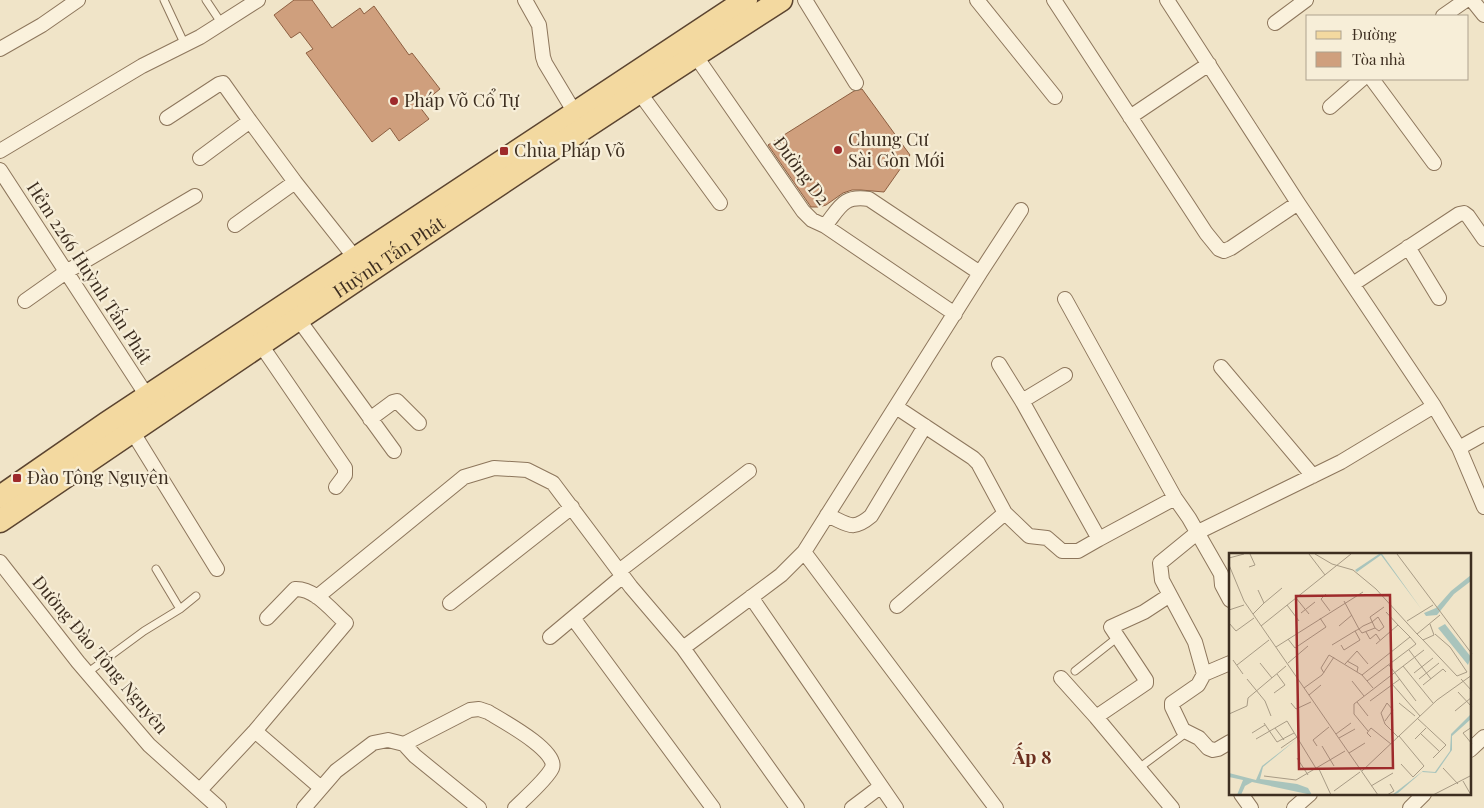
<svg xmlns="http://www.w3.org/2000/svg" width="1484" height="808" viewBox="0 0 1484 808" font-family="'Playfair Display',serif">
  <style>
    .building { fill: #cf9f7d; stroke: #8d5f41 }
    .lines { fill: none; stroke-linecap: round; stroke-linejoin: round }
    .service-casing { stroke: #8d765c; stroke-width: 9 }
    .minor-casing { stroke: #8d765c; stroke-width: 16 }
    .primary-casing { stroke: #5b4430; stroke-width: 25 }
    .service { stroke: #faf1dc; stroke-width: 7 }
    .minor { stroke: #faf1dc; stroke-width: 14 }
    .primary { stroke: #f3d9a0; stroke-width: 22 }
    .poi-dot { fill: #9e2a2b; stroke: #f7eed8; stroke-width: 2 }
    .labels { text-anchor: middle; stroke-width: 4.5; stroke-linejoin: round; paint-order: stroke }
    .poi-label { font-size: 18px; fill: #3d2e20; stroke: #f7eed8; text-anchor: start }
    .street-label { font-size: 18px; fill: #3d2e20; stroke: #f7eed8 }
    .neighbourhood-label { font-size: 19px; font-weight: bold; fill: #6b2e1e; stroke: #f7eed8 }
    .inset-road { fill: none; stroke: #a89b85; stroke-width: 1 }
    .view { fill: #9e2a2b; fill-opacity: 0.15; stroke: #9e2a2b; stroke-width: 2.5 }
    .inset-edge { fill: none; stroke: #3d2e20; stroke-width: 2.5 }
  </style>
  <rect width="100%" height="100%" fill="#f0e4c8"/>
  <path class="building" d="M294,0h18l20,28 28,-20 4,6 10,-8 35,49 3,-2 28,36 -21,17 10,13 -30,22 -9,-13 -18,14 -66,-89 7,-4 -13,-17 -9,6 -17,-23z
    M862,89l48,66 -26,37 -23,-2h-9l-9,3 -17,12 -7,2h-8l-43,-62 86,-54z"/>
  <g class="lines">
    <g class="service-casing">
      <path id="service" d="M164,0l21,45
        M206,0l16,24
        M156,569l24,40
        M1075,671l43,-34
        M87,673l57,-42 36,-22 16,-13
        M1139,768l47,-35"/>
    </g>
    <g class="minor-casing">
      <path id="minor" d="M525,0l14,25 4,32 2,6 30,50
        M805,0l51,83
        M977,0l78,97
        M1054,0l152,233 13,16 5,2 7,-3 67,-45
        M1167,0l131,203 136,203 25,42 25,59
        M1472,0l12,15
        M1443,16l23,-16
        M1275,23l31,-23
        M0,49l42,-24 36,-25
        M695,55l108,156 9,9 13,6 130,88
        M1372,79l62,84
        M639,92l81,111
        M1330,107l32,-28
        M1130,117l79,-53
        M167,118l52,-34 4,-1 27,38
        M0,151l142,-85 58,-29 58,-37
        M200,158l50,-37 45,61 61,77
        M0,170l147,226
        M235,225l60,-43
        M1408,247l31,51
        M980,273l41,-63
        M1353,284l106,-70 5,-1 4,3 16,23
        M1065,299l110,199 14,20 32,56 1,11 8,15
        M25,301l41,-29 129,-76
        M299,320l95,131
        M261,345l84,123v7l-9,12
        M999,364l23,37
        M1221,367l92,109
        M1065,375l-43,26 77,138 76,-41
        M896,407l77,51 5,5 27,50 -108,93
        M370,419l23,-17 4,-1 22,22
        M132,431l85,138
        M1459,448l25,-14
        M1005,513l24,23 18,2 15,13h16l21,-12
        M827,515c21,9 25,17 44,1l54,-90
        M804,552l192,256
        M0,562l78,100 71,83 70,63
        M619,571l130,-100
        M317,597l147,-120 30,-9 33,2 26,13 78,104 52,61 114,160
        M751,597l145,211
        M450,603l122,-96
        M573,618l140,190
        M550,637l73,-61
        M683,648l98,-73 23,-23 176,-279 -111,-74c-26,-4 -29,8 -44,27
        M1204,674l26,-11
        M1061,678l35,39 76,91
        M1096,717l50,-34v-3l-35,-53 33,-15 26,-17
        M255,731l66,57
        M1230,742l-12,7 -5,1 -5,-2 -9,-10 -16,-8 -11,-23v-4l26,-18 6,-11 -9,-32 -33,-62 -2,-17 38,-31 143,-70 93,-56
        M404,744l66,-34 9,-1 9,3c13,8 71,39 64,56 -5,11 -28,31 -37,40
        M1470,750l14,-13
        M200,790l55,-59 91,-108c-14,-12 -31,-35 -51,-34l-28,29
        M1241,794l10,14
        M304,808l32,-37 37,-28 15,-3 16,4 11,12 64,52
        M852,808l28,-21
        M1294,808l16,-14
        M1410,808l14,-14"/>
    </g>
    <g class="primary-casing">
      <g id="primary">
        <path d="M0,497l107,-74 639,-423"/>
        <path id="s1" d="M0,521c259,-176 518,-352 781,-521"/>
      </g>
    </g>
    <use href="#service" class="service"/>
    <use href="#minor" class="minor"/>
    <use href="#primary" class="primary"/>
  </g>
  <g class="poi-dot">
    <circle cx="394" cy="101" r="5"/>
    <circle cx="838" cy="150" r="5"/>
    <rect x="499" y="146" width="10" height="10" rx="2.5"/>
    <rect x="12" y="473" width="10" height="10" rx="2.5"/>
  </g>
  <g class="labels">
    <g class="poi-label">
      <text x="404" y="107">Pháp Võ Cổ Tự</text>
      <text x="848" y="146">Chung Cư<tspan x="848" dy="21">Sài Gòn Mới</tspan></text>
      <text x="514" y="157">Chùa Pháp Võ</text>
      <text x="27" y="484">Đào Tông Nguyên</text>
    </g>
    <g class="street-label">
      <text transform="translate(801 171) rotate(53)" y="6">Đường D2</text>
      <text dy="6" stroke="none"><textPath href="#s1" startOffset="470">Huỳnh Tấn Phát</textPath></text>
      <text transform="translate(89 273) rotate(57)" y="6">Hẻm 2266 Huỳnh Tấn Phát</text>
      <text transform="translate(100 655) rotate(50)" y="6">Đường Đào Tông Nguyên</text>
    </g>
    <g class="neighbourhood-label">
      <text x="1032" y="764">Ấp 8</text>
    </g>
  </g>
  <g transform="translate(1229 553)">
    <rect width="242" height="242" fill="#f0e4c8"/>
    <path d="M150,1h3l40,56 -41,-55 -24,17 -2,-2zM242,22v6l-17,13 -17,21 -11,1 -2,-3 12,-5 15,-17zM216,71l26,33 -3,8 -30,-37zM242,161v5l-19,17v14l-16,23 -14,-1 -24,21 -6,2 31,-24 12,1 15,-21 1,-17zM68,186l-34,28 -3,12 37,5 11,4 4,7 -60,-13 -7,4 -4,9h-4l6,-15 -14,-3v-4l27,7 6,-14z" fill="#a9c4bc"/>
    <path class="inset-road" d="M80,1l16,21M86,1l17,10 21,6 23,19 41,45 23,-19M168,1l75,100M0,5l15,-4M0,12l15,36 134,194M20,14l6,-2 -5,-11M97,41l-5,5 9,12M67,45l13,16M35,50l18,-15M58,52l12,16M0,57l15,-5M72,60l14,-11M24,61l11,-11 -6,-13M178,68l26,-16M0,70l7,8 18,-13M169,72l12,12M32,73l90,-72M110,73l13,-11M146,75l-5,-11 14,-10M137,79l4,7 6,-5 4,6M188,81l6,6 11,-5 -4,-11M59,86l7,9 31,-21 -6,-9M194,87l34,36 10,-4 -17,-25 -15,-13M147,91l22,-19 -12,-13M103,92l23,-14 4,-2 4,-3 9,-4 6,-5 6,10 -5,4 -4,-3 -13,5 -3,-4 -15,-28M112,92l3,5 16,-10 -5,-9M47,94l87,-55M180,97l22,29M4,107l10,14M118,108l11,6 -1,5M31,110l12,15M59,110l20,-17M116,111l12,-13 11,13M8,112l32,-25M160,112l27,36M174,113l30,37M95,120l-3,-5 8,-13 33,20 11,13M185,120l19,-15M133,122l48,-38 6,7 -49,37M18,126l18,22 6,15M190,126l20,-16M232,126l11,12M123,128l12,15M163,131l28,32M194,132l20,-16 3,3M75,135l18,-13 12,-18M229,139l14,15M45,140l11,-8 -8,-11M80,142l12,-10M141,148l30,-22M128,149l11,14M62,150l5,6 15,-7M170,150l16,13M226,158l17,-14M0,161l18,-8 1,-8 38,-32M188,165l29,27 -13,13M156,168l8,-11 -6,-7 -6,10 4,11 13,13M35,170l13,19 17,-9M243,174l-9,6 9,11M46,175l12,-7 30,49M139,178l-14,-17v-10l70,-54M23,180l13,-8M191,180l20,19M107,181l15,-11M170,183l25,30 -11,11 -12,-13M142,184l-4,-4 4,-5 20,16M110,185l16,-9M27,186l19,-11 9,12M186,186l11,-11M88,193l-4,-6 16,-13M93,193l12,20M52,195l16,-11M120,200l16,-10M68,205l11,17M214,215l15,16M90,216l12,26M133,218l75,-71 35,-25M35,223l32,4 49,-29M234,228l8,14M142,233l22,-13M105,238l26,-19M158,242l7,-4 -4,-7M204,242l39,-20"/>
    <path class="view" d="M161,42l3,173 -94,1 -3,-173z"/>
    <rect width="242" height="242" class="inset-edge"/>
  </g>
  <rect x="1306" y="15" width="162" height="65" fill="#f7eed8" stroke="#ada18e"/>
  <rect x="1316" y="31" width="25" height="8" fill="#f3d9a0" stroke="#ada18e"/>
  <text x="1352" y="40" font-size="15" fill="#3d2e20">Đường</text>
  <rect x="1316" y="52" width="25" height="15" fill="#cf9f7d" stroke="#ada18e"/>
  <text x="1352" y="65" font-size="15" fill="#3d2e20">Tòa nhà</text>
</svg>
